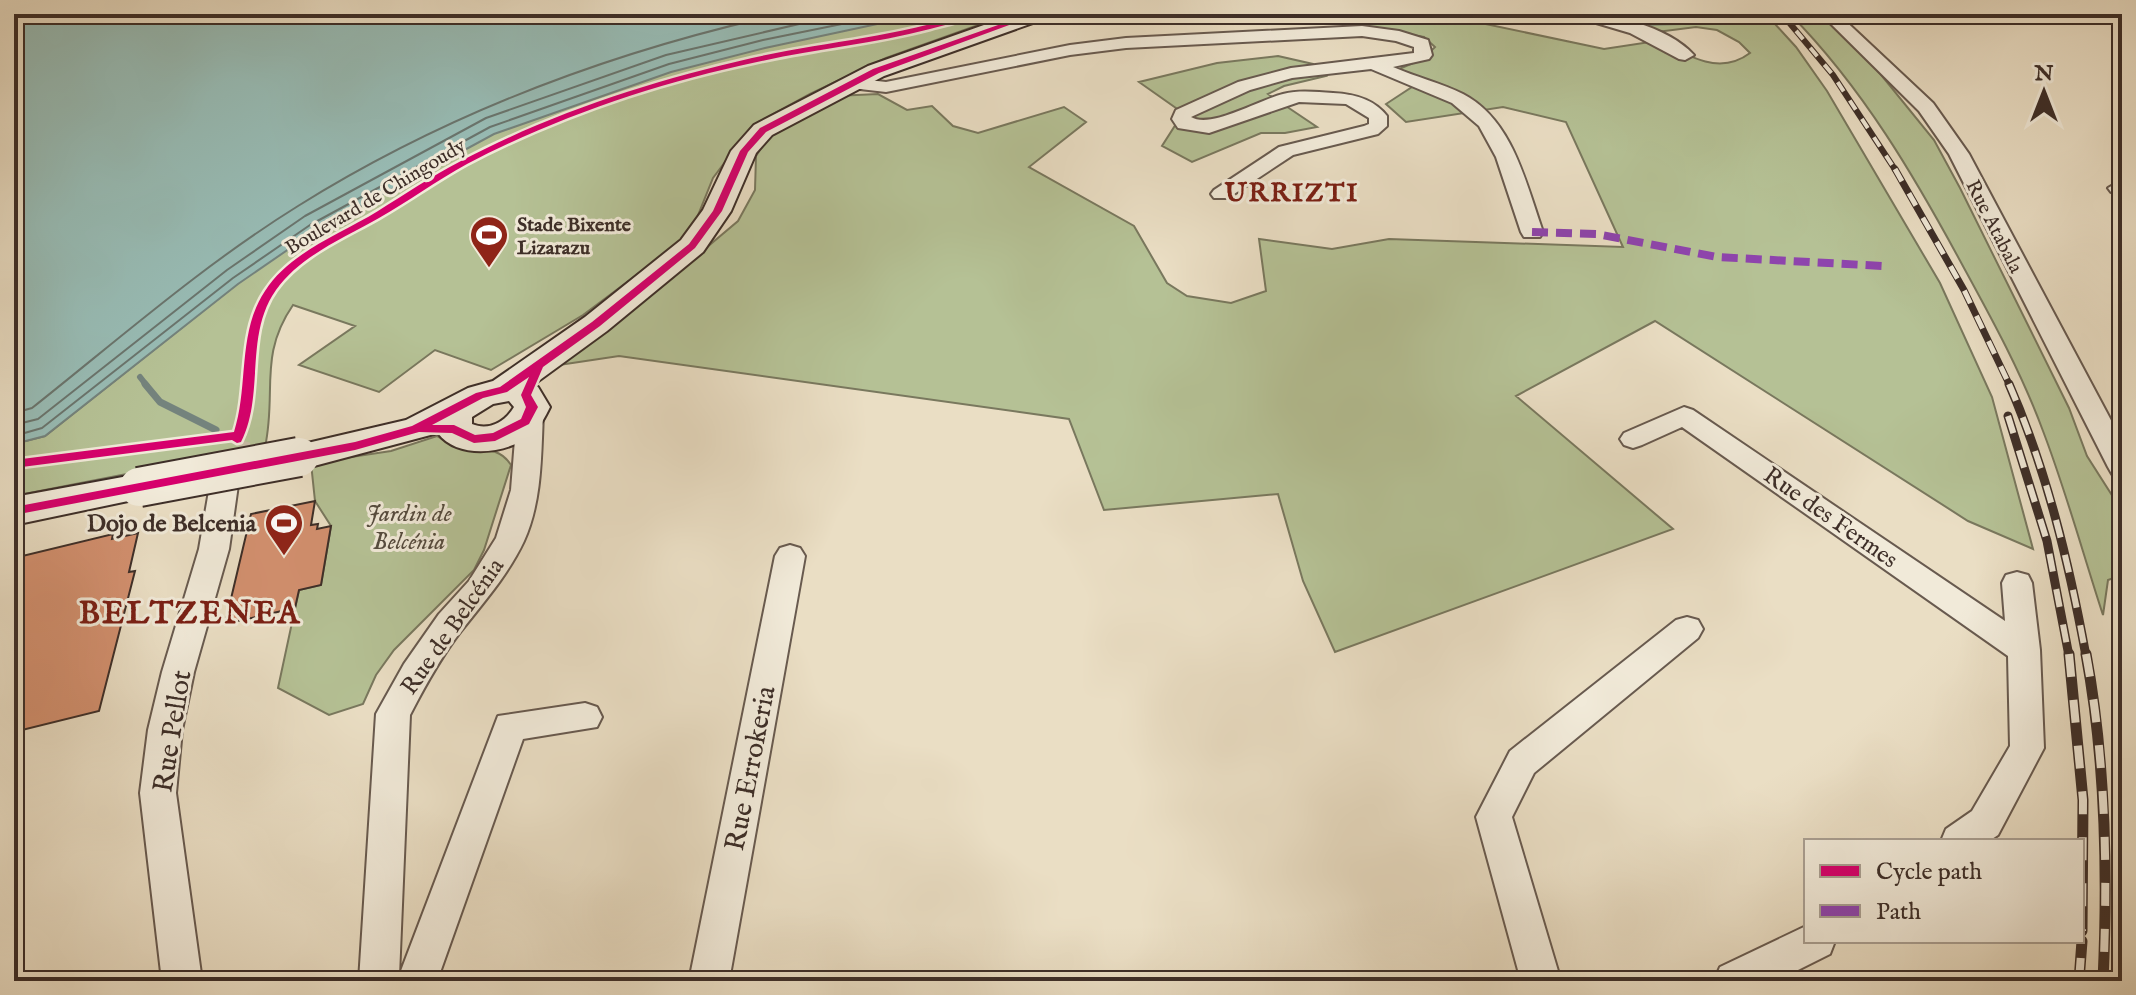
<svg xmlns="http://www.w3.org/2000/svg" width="2136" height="995" viewBox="0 0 2136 995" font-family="'IM FELL English',serif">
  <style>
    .green { fill: #b5c195; stroke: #79785e; stroke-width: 2 }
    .water { fill: #98bcb5; stroke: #74837d; stroke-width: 2 }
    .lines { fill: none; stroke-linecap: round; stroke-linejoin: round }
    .shore { stroke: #6a756e; stroke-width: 2 }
    .stream-far2 { stroke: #74837d; stroke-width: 4 }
    .stream-far1 { stroke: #74837d; stroke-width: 6 }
    .stream { stroke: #74837d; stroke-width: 7 }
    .building { fill: #d3906f; stroke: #3d2e28; stroke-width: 2 }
    .street-tunnel { stroke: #c7bba5; stroke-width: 28; stroke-dasharray: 28 14; stroke-linecap: butt }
    .street-casing { stroke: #685a4f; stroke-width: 4 }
    .secondary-casing { stroke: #3d2e28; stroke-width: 4 }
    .street { fill: #f1ead9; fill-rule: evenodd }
    .secondary { fill: #f1ead9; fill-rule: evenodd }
    .rail-far3-casing { stroke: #3d2e28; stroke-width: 6 }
    .rail-far2-casing { stroke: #3d2e28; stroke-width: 7 }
    .rail-far1-casing { stroke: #3d2e28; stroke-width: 9 }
    .rail-casing { stroke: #3d2e28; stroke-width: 11 }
    .rail-far3 { stroke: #f1ead9; stroke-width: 4; stroke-dasharray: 11; stroke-linecap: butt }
    .rail-far2 { stroke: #f1ead9; stroke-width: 5; stroke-dasharray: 14; stroke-linecap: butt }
    .rail-far1 { stroke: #f1ead9; stroke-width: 6; stroke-dasharray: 18; stroke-linecap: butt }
    .rail { stroke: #f1ead9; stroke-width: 8; stroke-dasharray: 23; stroke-linecap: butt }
    .secondary-bridge-casing { stroke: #3d2e28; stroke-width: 42; stroke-linecap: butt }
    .secondary-bridge { stroke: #f1ead9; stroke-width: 38 }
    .quiet { stroke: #8e44ad; stroke-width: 8; stroke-dasharray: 16 8; stroke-linecap: butt }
    .cycleway-casing { stroke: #f1ead9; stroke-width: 5 }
    .cycleway { fill: #d6006c; fill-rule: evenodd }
    .labels { text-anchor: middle; stroke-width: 6; stroke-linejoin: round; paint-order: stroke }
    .far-street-label { font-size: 20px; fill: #3d2e28; stroke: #f1ead9 }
    .far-poi-label { font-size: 20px; font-weight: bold; fill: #3d2e28; stroke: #f1ead9; text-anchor: start }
    .park-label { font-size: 24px; font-style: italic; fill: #554b3e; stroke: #f1ead9 }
    .street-label { font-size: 24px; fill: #3d2e28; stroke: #f1ead9 }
    .poi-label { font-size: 24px; font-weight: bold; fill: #3d2e28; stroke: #f1ead9; text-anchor: end }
    .far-district-label { font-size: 26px; font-weight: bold; letter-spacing: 2px; fill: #7a1f14; stroke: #f1ead9 }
    .near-street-label { font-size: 28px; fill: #3d2e28; stroke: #f1ead9 }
    .district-label { font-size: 32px; font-weight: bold; letter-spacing: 2px; fill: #7a1f14; stroke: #f1ead9 }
  </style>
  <rect width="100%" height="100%" fill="#eadec4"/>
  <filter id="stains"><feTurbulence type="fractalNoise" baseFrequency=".0025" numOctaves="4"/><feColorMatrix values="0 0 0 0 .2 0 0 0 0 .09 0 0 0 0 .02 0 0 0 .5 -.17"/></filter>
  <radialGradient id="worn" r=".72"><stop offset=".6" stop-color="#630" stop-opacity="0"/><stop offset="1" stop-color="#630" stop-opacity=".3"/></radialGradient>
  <path class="green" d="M593,14h416l-123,44 -76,36 -57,31 -40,53 -23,57 -107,80 -92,55 -56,-20 -56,42 -80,-27 56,-39 -62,-21c-35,51 -16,87 -28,142l-251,49v-52l31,-8 192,-152z
    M1332,14h106l166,35 59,-9c26,18 58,35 87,13l-11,-11 -22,-12 -21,-3 -39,5 -38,-13 -2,-5h149l30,33 31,44 113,192 52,114 41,152 -65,-28 -313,-200 -139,75 157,133 -338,123 -32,-71 -25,-87 -174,16 -35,-91 -450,-63 -60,9 51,-36 128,-108 17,-31 1,-34 15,-23 64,-37 43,-2 29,16 25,-4 21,20 25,7 86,-26 22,15 -57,45 105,59 33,57 20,13 44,7 35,-12 -7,-52 73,10 57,-10 234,8 -57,-125 -63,-15 -97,15 -20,-18 35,-23 -22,-12 24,-10 12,-12 -11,-10 -64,-10 -5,-10z
    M1790,14h32l56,57 56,69 26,48 109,220 18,48 35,55v64l-14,5 -5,35c-20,-61 -37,-124 -60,-184 -21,-57 -50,-110 -79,-163 -49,-91 -101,-180 -174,-254z
    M1278,56l35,8 13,12 -42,10 -16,8 49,33 -32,6h-24l-69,29 -30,-16 21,-33 -44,-31 78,-19z
    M437,436c6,3 12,9 18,11 20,7 41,-5 56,18l-27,85 -10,20 -80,80 -18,25 -13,29 -34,11 -51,-27 21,-98 22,-5 10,-59 -16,-25 -4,-38 80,-12z"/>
  <path class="water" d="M14,14h910l-159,34 -94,24 -177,62 -179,97 -77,53 -193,152 -31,8z"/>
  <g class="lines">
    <path class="shore" d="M14,413l18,-5c87,-69 171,-143 266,-202 149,-93 312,-154 483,-192
      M14,425l24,-6 189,-149 78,-54 181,-98 180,-63 176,-41
      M14,436l28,-8 191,-150 77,-53 180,-98 179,-63 94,-24 128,-26"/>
    <path class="stream-far2" d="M1631,24l51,-1 67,-9"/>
    <path class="stream-far1" d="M140,377l7,9"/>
    <path class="stream" d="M145,384l15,18 56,28"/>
  </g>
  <path class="building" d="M315,501l-4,24 7,-1 -1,5 14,-3 -10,59 -22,5 -4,18 -70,16 26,-110z
    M138,533l-9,39 6,-1 -36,140 -85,21v-174l99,-24 -1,5z"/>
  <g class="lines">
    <path class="street-tunnel" d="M224,485l13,-46"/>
    <g class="street-casing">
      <path id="street" d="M1574,14c38,0 92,11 120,41l-9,5 -6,-1 -49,-26 -54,-16z
        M1821,14h17l95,89 36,51 153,287v35l-10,-2 -4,-7 -159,-313 -30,-43z
        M1938,14h67c-11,9 -56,9 -67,0z
        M1362,26l37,5 29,9 4,15 -3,4 -36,8c23,10 48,16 70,27 50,26 63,90 80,138l-3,5h-16l-3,-5 -25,-75 -17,-31 -27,-23 -81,-34 -79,9 -42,12 -59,27c20,12 68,-17 92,-23 16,-4 33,-2 50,-1 21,1 41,6 54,23v10l-9,8 -85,21 -65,43h-14l-3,-4 3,-4 65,-43 85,-21 5,-2v-6l-23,-14 -47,-2 -90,31 -31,-5 -6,-9 4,-9 62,-28 53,-14 123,-15v-6l-18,-6 -34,-5 -236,12 -56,7 -184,37 -35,-4 -9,-5 9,-5 35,4 184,-37 56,-7z
        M2122,180v13l-11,-1 -3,-4z
        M530,405l9,3 4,6c-2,42 -1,87 -19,127 -16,34 -40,61 -63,90 -20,26 -36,55 -51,84l-11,261 99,-260 87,-13 12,4 5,10 -5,10 -74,12 -86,242h-78l17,-267 28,-50 35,-50 30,-33 27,-43 15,-48 6,-76 4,-6z
        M1684,407l9,3 312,211 -3,-38 4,-8 11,-3 11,3 4,8 8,67 4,98 -46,87 -9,6h-48l5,-12 26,-18 38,-65 -2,-90 -326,-229 -40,18 -9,3 -9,-3 -4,-6 4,-6z
        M224,475l10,3 4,7 -9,64 -35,123 -12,58 -6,63 26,188h-40l-22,-188 8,-63 14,-58 37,-123 11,-64 4,-7z
        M790,545l10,3 5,8 -76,425h-40l86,-425 5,-8z
        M1687,617l11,3 5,9 -5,9 -164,135 -22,44 49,164h-40l-45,-164 34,-66 166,-131z
        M1806,926v15h29l-5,13 -54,27h-62l6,-14z"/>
    </g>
    <g class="secondary-casing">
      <path id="secondary" d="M1015,14h32l-3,5 -160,57 -112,59 -16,18 -25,58 -28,41 -96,79 -74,54 5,2 12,20c-5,10 -10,20 -18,27 -23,20 -75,26 -94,-1l-139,37 -13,-4 -5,-9 5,-9 120,-28 62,-32 25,-7 92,-64 96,-77 22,-30 28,-59 23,-26 114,-59zM509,401l5,6c-9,15 -25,24 -42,17v-7l21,-13z
        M139,474l13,4 6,9 -6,9 -138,29v-28z"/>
    </g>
    <use href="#street" class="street"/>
    <use href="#secondary" class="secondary"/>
    <g class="rail-far3-casing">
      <path id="rail-far3" d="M1782,14l51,61 63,96"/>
    </g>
    <g class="rail-far2-casing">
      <path id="rail-far2" d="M1895,169l69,121 46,96"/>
    </g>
    <g class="rail-far1-casing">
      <path id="rail-far1" d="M2009,384c38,87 60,179 77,272
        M2008,416l39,125 22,115"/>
    </g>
    <g class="rail-casing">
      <path id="rail" d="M2069,654l14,146 -1,131
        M2086,654c20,108 22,218 17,327
        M2079,981l3,-40"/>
    </g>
    <use href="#rail-far3" class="rail-far3"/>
    <use href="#rail-far2" class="rail-far2"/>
    <use href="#rail-far1" class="rail-far1"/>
    <use href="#rail" class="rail"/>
    <g class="secondary-bridge-casing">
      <path id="secondary-bridge" d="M139,487l160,-30"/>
    </g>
    <use href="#secondary-bridge" class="secondary-bridge"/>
    <path class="quiet" d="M1532,232l65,2 120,23 166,9"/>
    <g class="cycleway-casing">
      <path id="cycleway" d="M965,14h10c-13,8 -30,11 -45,15 -57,15 -115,20 -173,33 -100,21 -200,55 -290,102 -31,17 -58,37 -88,54 -35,20 -79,38 -103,72 -32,45 -11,105 -35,152l-4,1 -5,-3 -218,28v-8l220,-28c15,-46 3,-99 31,-141 25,-39 74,-56 113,-80 27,-17 54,-35 83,-50 91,-48 190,-80 291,-103 71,-16 144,-21 213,-44z
        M1029,14h10l-160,59 -113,59 -18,20 -26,59 -27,37 -95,78 -57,41 -12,28 7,12 -9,17 -34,17 -21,2 -22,-10 -33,-1 -64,18 -341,65v-8l341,-65 57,-16 64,-33 24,-6 92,-65 97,-78 24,-33 27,-60 20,-23 113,-59zM529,377l-8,18 5,12 -5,12 -28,14 -18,2 -21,-10h-22l51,-27 24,-6z"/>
    </g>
    <use href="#cycleway" class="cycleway"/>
  </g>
  <defs>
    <g id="stadium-pin" transform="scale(2)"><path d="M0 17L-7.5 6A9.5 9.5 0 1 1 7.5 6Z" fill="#8f2418" stroke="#f1ead9"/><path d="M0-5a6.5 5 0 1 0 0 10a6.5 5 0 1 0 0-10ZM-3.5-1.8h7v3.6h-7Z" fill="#fff"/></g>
  </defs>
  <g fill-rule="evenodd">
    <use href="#stadium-pin" x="489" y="235"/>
    <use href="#stadium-pin" x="284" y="523"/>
  </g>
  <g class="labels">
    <g class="far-street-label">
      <text transform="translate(375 196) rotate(-31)" y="7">Boulevard de Chingoudy</text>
      <text transform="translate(1995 226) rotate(63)" y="7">Rue Atabala</text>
    </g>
    <g class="far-poi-label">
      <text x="517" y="231">Stade Bixente<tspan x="517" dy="23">Lizarazu</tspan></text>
    </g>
    <g class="park-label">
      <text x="409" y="521">Jardin de<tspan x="409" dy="28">Belcénia</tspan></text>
    </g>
    <g class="street-label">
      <text transform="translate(1831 517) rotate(35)" y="8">Rue des Fermes</text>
      <text transform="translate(452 626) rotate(-55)" y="8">Rue de Belcénia</text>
    </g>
    <g class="poi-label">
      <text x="256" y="531">Dojo de Belcenia</text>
    </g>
    <g class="far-district-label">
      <text x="1292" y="201">URRIZTI</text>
    </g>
    <g class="near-street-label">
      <text transform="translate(171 731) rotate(-81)" y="10">Rue Pellot</text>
      <text transform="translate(749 768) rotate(-79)" y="10">Rue Errokeria</text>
    </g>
    <g class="district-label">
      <text x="190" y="623">BELTZENEA</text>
    </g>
  </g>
  <rect width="2136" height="995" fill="none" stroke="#eadec4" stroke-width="48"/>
  <rect x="16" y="16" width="2104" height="963" fill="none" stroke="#3d2e28" stroke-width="4"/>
  <rect x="24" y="24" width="2088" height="947" fill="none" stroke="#3d2e28" stroke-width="2"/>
  <rect x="1804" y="839" width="280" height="104" fill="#f1ead9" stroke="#a99f92" stroke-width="2"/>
  <rect x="1820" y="865" width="40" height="12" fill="#d6006c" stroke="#a99f92" stroke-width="2"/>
  <text x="1876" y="879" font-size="24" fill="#3d2e28">Cycle path</text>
  <rect x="1820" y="905" width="40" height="12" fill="#8e44ad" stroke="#a99f92" stroke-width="2"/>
  <text x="1876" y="919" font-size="24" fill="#3d2e28">Path</text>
  <g transform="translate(2044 92)" stroke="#f1ead9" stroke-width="6" paint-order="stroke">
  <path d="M0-6L14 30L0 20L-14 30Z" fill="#3d2e28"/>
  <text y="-12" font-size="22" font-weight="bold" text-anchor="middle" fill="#3d2e28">N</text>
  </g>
  <rect width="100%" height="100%" filter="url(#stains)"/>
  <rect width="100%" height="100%" fill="url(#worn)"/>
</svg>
